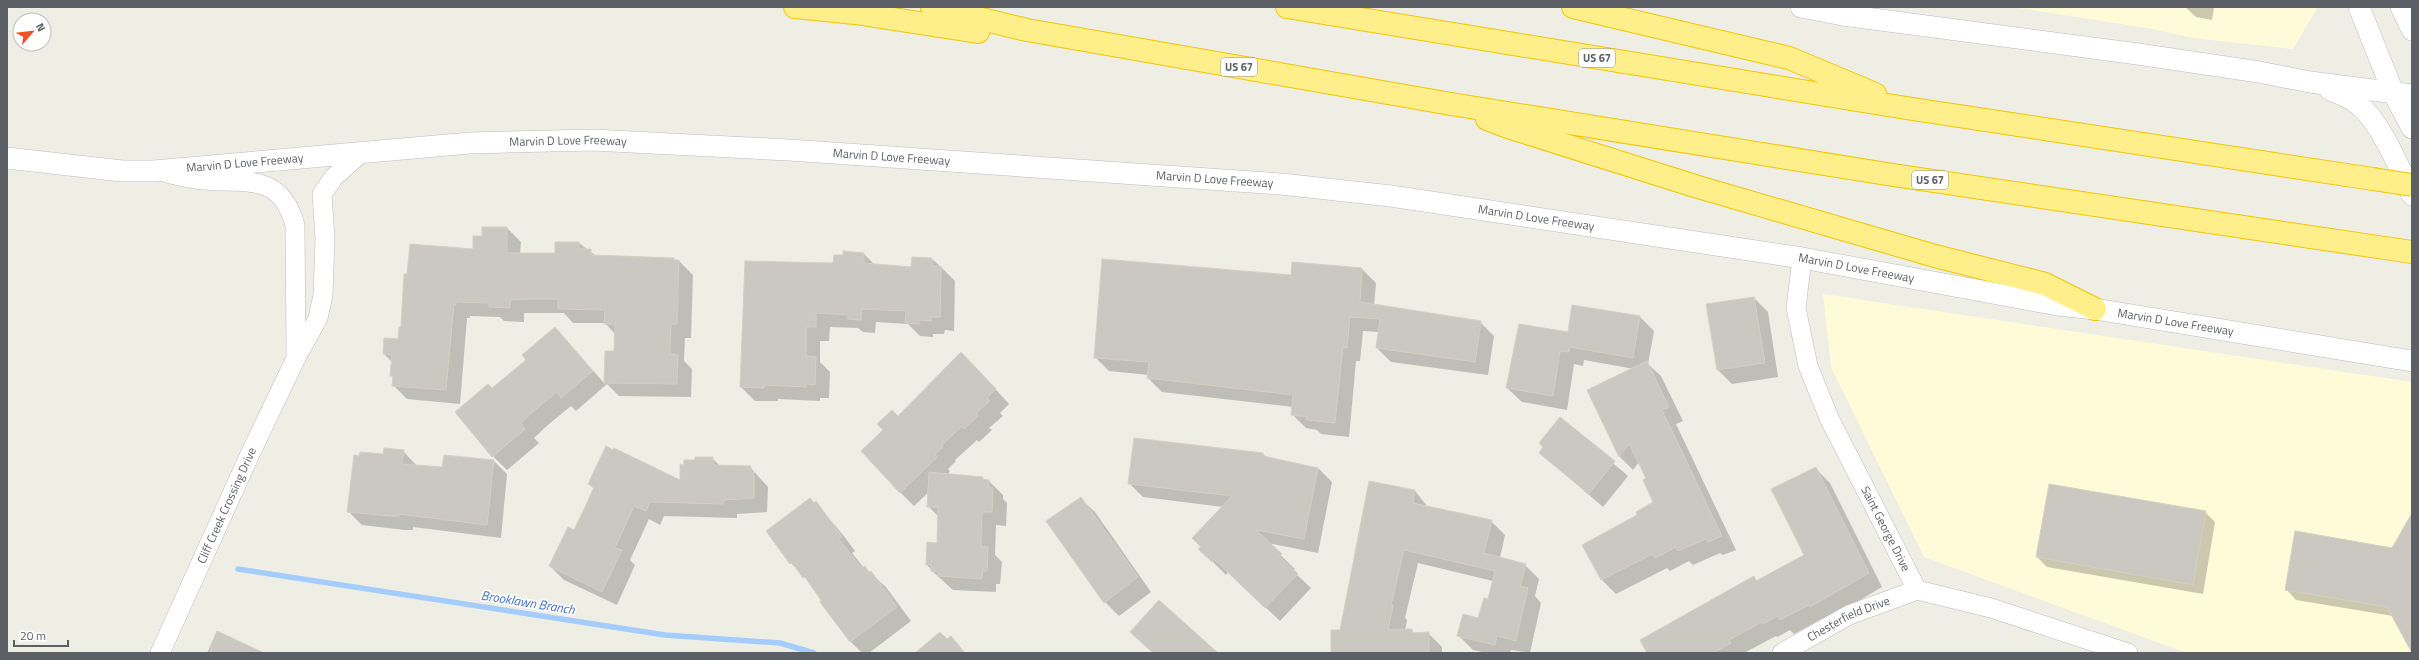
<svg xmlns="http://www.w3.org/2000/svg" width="2419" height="660" viewBox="0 0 2419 660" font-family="'Titillium Web',sans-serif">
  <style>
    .commercial { fill: #fffbd9 }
    .shadow { fill: #0003 }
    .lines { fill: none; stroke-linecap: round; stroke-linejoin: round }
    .stream { stroke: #a4ccff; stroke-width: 5.5 }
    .building { fill: #cac8c1; stroke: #d4d1c2 }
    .tertiary-casing { stroke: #b9bbc1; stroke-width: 20 }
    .secondary-casing { stroke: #b9bcc3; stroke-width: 22 }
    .motorway-casing { stroke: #f3c400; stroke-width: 24 }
    .tertiary { stroke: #fff; stroke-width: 19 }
    .secondary { stroke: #fff; stroke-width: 21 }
    .motorway { stroke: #ffef8b; stroke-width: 22 }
    .motorway-bridge-casing { stroke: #f3c400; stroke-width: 24; stroke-linecap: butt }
    .motorway-bridge { stroke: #ffef8b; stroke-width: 22 }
    .labels { text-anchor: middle; stroke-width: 3.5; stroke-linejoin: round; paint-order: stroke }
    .shield { fill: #fff; stroke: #8d8f93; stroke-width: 1 }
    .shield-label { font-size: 11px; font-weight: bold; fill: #5c5f65 }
    .street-label { font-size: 12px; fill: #5c5f65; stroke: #fff }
    .water-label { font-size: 13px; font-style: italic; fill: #3f72ca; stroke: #fff }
  </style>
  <rect width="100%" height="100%" fill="#efeee4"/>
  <path class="commercial" d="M2013,7h305l-25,42 -100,-11 -40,-9z
    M1823,294l589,88v271h-225l-263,-96 -93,-190z"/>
  <path class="shadow" d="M2185,7h29l-2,13 -16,-3z
    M507,228l14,14 -1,12h36v-11h23l17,13 77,3 6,2 14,14 -2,63h-6l-1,23 8,8 -1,28 -72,-1 -12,-12 -31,27 -5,-5 -22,18 -15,14 5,5 -32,27 -14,-14v-67l35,-29 27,-32 50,56 1,-32h9v-18l-10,-11h-32l-9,-10h-40v9l-20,-1 -4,-4 -30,-1v2h-3l-7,86 -53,-5 -14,-14 -1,-23 -8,-8 15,-14 9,-65 66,-25 9,-13z
    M864,254l11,11 37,3 20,-9 9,8 14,14 -1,50 -9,-1 -1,4h-11v3l-13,-1 -12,-12 -32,-2 -1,11 -12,-1 -5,-4 -28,-1 -1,14h-9v21l10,10 -1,26h-9v3l-42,-2v2h-23l-14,-14 93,-123z
    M1362,269l14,14 -2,23 106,16 14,14 -6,39 -97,-13 -14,-14 2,-16 -16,-1 -3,30h-4l-7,76 -28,-3 -4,-4 -11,-2 -14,-14 1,-7 -131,-15 -14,-14 1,-3 -40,-4 -14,-14 197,-81z
    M1754,298l14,14 10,65 -46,7 -14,-14z
    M1640,317l14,14 -6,33 13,12 22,45 -7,3 60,126 -13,5 -3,-2 -27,12 -4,-4 -19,10 -3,-3 -51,26 -14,-14 -19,-35 56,-30 16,-13 -16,-40 -6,8 -14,-14 15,-87 -50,-9 -1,6 -9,-2 -7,46 -45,-8 -15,-14 62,-54z
    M975,367l34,37 -9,9 3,3 -14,12 3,2 -13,12 -2,-2 -22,20 1,1 -8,8 2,2 -3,4 35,3 7,3 14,14v4l4,4 -1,23 -10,-1 -1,30 7,7 -2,22h-4v8l-43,-2 -21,-19 -5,-6 11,-21 1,-27 -11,-11 1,-14 -15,14 -14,-14 -2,-75z
    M1560,418l68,58 -25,31 -63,-54z
    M403,451l14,15 26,2 50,-8 14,14 -6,64 -88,-11v3h-8l-43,-5 -14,-14 36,-56z
    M1263,454l4,4 51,10 14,14 -14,71 -50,-10 27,26 -2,2 18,17 -31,33 -52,-49 -2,3 -26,-26 23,-42 -80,-10 -14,-14z
    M712,458l8,8 30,1 18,20 -1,25 -30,2v4l-73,-2 -4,9 -11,-6 -19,41 5,5 -18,40 -53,-25 -14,-14 24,-35 20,-42 -5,-5 92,-3 4,-15z
    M1816,469l14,14 52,104 -57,34 -2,-3 -29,16 -4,-4 -13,7 -1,-1 -32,17h-96l105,-76 4,4 48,-26z
    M1415,491l13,16 63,14 14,14 -5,23 25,7 14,14 -4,17 6,7 -11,50 -19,-3 -1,3h-23l-14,-3 -14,-14 20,-17 10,-19 4,-19 -75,-18 -13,55 2,2 -2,11 6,-1 4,4 13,-1 14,14v6h-110l9,-22z
    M1081,499l14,13 56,80 -32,24 -14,-14z
    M816,503l27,32 12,16 -3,2 12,15 21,18 26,35 -42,32h-7l-11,-11 -39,-57 -21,-22z
    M2205,512l10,10 -12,72 -156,-27 -10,-10z
    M2412,515v137l-19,-36 -97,-16 -10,-11 106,-40z
    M217,632l40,21h-50z"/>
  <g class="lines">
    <path class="stream" d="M238,569l427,66 115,8 34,10"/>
  </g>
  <path class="building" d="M482,227h25v26h48v-11h24v7h12v6l83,3 -1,2h6l-2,64h-6l-1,30h8l-1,30 -73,-1 1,-32h9l1,-27h-11l1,-14 -47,-1v-10h-28l-20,1v8l-21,-1v-4l-33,-1v3l-2,-1 -8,86 -54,-4 1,-10h-3l2,-21 -9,-1 1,-16 14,1 1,-12h2l3,-53h3l3,-30 63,5v-13h9z
    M843,251l21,2v10l47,4 1,-10 20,1v8h9l-1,51h-9v4l-12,-1v4l-14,-1 1,-12 -44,-2 -1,11 -13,-1v-4l-32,-2v14h-10v29l10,1 -1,28 -9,-1v3l-42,-2v3l-24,-1 5,-126 88,2 1,-8h9z
    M1102,259l189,16 1,-13 70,6 -2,34 121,19 -6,41 -99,-14 4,-29 -30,-2 -3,31 -4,-1 -8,76 -29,-3 1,-3 -16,-2 2,-20 -146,-17 2,-16 -55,-4z
    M1754,297l11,66 -48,7 -11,-66z
    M1572,305l68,11 -7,42 -63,-11 -1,5 -9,-1 -7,45 -47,-8 13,-64 49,8z
    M555,327l38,44 -32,27 -4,-6 -22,18 -14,13 4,6 -33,28 -37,-45 33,-28 4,4 34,-28 -4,-5z
    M961,352l35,37 -9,9 3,3 -14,12 2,3 -14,13 -2,-3 -20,19 1,2 -8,7 2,3 -37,36 -39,-42 22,-21 -6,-6 15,-14 6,6z
    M1647,361l22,46 -7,3 60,126 -14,6 -2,-3 -28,12 -2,-4 -21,11 -2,-4 -52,26 -19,-35 55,-30 -1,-3 17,-10 -10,-22 3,-2 -17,-34 -10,13 -32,-67z
    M1560,417l55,44 -26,33 -50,-41 4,-6 -4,-4z
    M1134,438l129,15v3l55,12 -14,71 -48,-9 26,24 -3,2 19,18 -33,34 -51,-49 -2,3 -14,-13 3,-2 -9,-9 40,-42 -104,-12z
    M606,446l7,4 1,-2 66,32v-16l4,1v-5h11v-3h18v8l38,1v6h3v26l-30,2 -1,4 -73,-2 -4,9 -12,-5 -19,42 7,2 -20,42 -53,-26 19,-39 6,3 12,-25 8,-18 -6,-3z
    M384,448l20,2 -2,14 40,3 2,-12 50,5 -7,65 -88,-11v2h-9l-43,-4 7,-57 5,1 1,-4 23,2z
    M1816,467l53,106 -59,34 -1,-2 -29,15 -3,-4 -14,8 -1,-2 -33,18 2,3 -18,10h-66l-7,-13 114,-64 2,5 48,-26 -33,-66z
    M929,472l54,5 -1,2 7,1v8h4l-1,24h-10l-1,35h7l-1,24h-4l-1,8 -44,-3v-4l-7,-1v-6h-5l1,-23 10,1 1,-36h-11z
    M1369,481l46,9 -2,13 79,17 -8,33 42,11 -6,22 8,2 -12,53 -19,-5 -2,9 -38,-9 6,-22 15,4 6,-20 4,1 7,-28 -91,-21 -13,55h2l-5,25 24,-1v4l17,-1v21h-98v-23h9z
    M2049,484l157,27 -13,74 -157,-28z
    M1081,497l57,80 -34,26 -58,-82z
    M810,498l4,5 2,-2 26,36 -3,2 16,21 7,8 3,-2 4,6 2,-1 26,36 -47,35 -30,-40 1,-2 -16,-23 -2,1 -11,-16 -2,2 -24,-33z
    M2412,513v140l-25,-46 -102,-17 10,-59 97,17z
    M1159,600l59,53h-65l-23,-21z
    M217,631l47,22h-55l3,-5 -2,-1z
    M940,632l7,7 4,-3 14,17h-50z"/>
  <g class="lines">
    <g class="tertiary-casing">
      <g id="tertiary">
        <path d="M167,173c12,3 24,6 36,7 44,4 77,-8 92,45l1,132"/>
        <path id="s1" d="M1802,258l-6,50 12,58 22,54 87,170"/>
        <path d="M1917,590l74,18 137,45"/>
        <path id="s2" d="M160,653l91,-201 45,-94 22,-40 5,-23 2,-56 -3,-45 12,-17 27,-24"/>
        <path id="s3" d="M1782,653l67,-38 68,-25"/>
      </g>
    </g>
    <g class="secondary-casing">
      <g id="secondary">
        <path d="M1801,7l42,8 295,39 121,18 51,10 102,13"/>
        <path d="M2359,7l34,85 19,36"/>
        <path d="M2401,7l11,23"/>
        <path d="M2330,90c11,4 21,8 30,16 20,16 41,65 52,89"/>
        <path id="s4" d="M7,158l115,13h32l316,-28 123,-3 196,10 492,34 110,12 411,62 256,47 37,4 317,52"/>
      </g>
    </g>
    <g class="motorway-casing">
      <path id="motorway" d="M795,7l60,6 123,19
        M932,7l95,23 424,74 442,71 519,77
        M1287,7l619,101 467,71
        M1573,7l216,51 86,36
        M1487,119l21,8 190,60 237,69 110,28 50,25"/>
    </g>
    <use href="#tertiary" class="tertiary"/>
    <use href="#secondary" class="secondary"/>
    <use href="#motorway" class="motorway"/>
    <g class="motorway-bridge-casing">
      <path id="motorway-bridge" d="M2373,179l39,6"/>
    </g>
    <use href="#motorway-bridge" class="motorway-bridge"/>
  </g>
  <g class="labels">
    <g class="shield">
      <rect x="1579" y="49" width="36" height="18" rx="3"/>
      <rect x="1221" y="58" width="36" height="18" rx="3"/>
      <rect x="1912" y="171" width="36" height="18" rx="3"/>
    </g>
    <g class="shield-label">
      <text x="1597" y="62">US 67</text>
      <text x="1239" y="71">US 67</text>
      <text x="1930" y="184">US 67</text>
    </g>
    <g class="street-label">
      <text dy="4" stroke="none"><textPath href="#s4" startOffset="563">Marvin D Love Freeway</textPath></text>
      <text dy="4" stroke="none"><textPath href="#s4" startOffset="887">Marvin D Love Freeway</textPath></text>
      <text dy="4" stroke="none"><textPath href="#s4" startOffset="239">Marvin D Love Freeway</textPath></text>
      <text dy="4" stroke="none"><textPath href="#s4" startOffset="1211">Marvin D Love Freeway</textPath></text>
      <text dy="4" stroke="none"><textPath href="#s4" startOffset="1535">Marvin D Love Freeway</textPath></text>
      <text dy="4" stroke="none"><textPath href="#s4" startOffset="1859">Marvin D Love Freeway</textPath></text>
      <text dy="4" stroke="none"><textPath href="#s4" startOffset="2183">Marvin D Love Freeway</textPath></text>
      <text dy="4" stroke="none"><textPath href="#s2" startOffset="162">Cliff Creek Crossing Drive</textPath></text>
      <text dy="4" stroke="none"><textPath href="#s1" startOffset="290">Saint George Drive</textPath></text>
      <text dy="4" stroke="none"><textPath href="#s3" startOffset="75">Chesterfield Drive</textPath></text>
    </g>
    <g class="water-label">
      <text transform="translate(528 602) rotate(9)" y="5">Brooklawn Branch</text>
    </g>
  </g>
  <rect width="2419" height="660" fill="none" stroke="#5c5f65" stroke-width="16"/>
  <g transform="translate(32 32) rotate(62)"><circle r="19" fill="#ffffff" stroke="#bebfc1"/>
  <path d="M0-3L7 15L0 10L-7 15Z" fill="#f34f26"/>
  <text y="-6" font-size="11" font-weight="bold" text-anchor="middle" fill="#5c5f65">N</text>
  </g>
  <path d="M14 640v6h54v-6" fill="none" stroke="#5c5f65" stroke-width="2"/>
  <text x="20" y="640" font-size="12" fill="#5c5f65" stroke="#ffffff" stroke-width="3" paint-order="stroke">20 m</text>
</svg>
